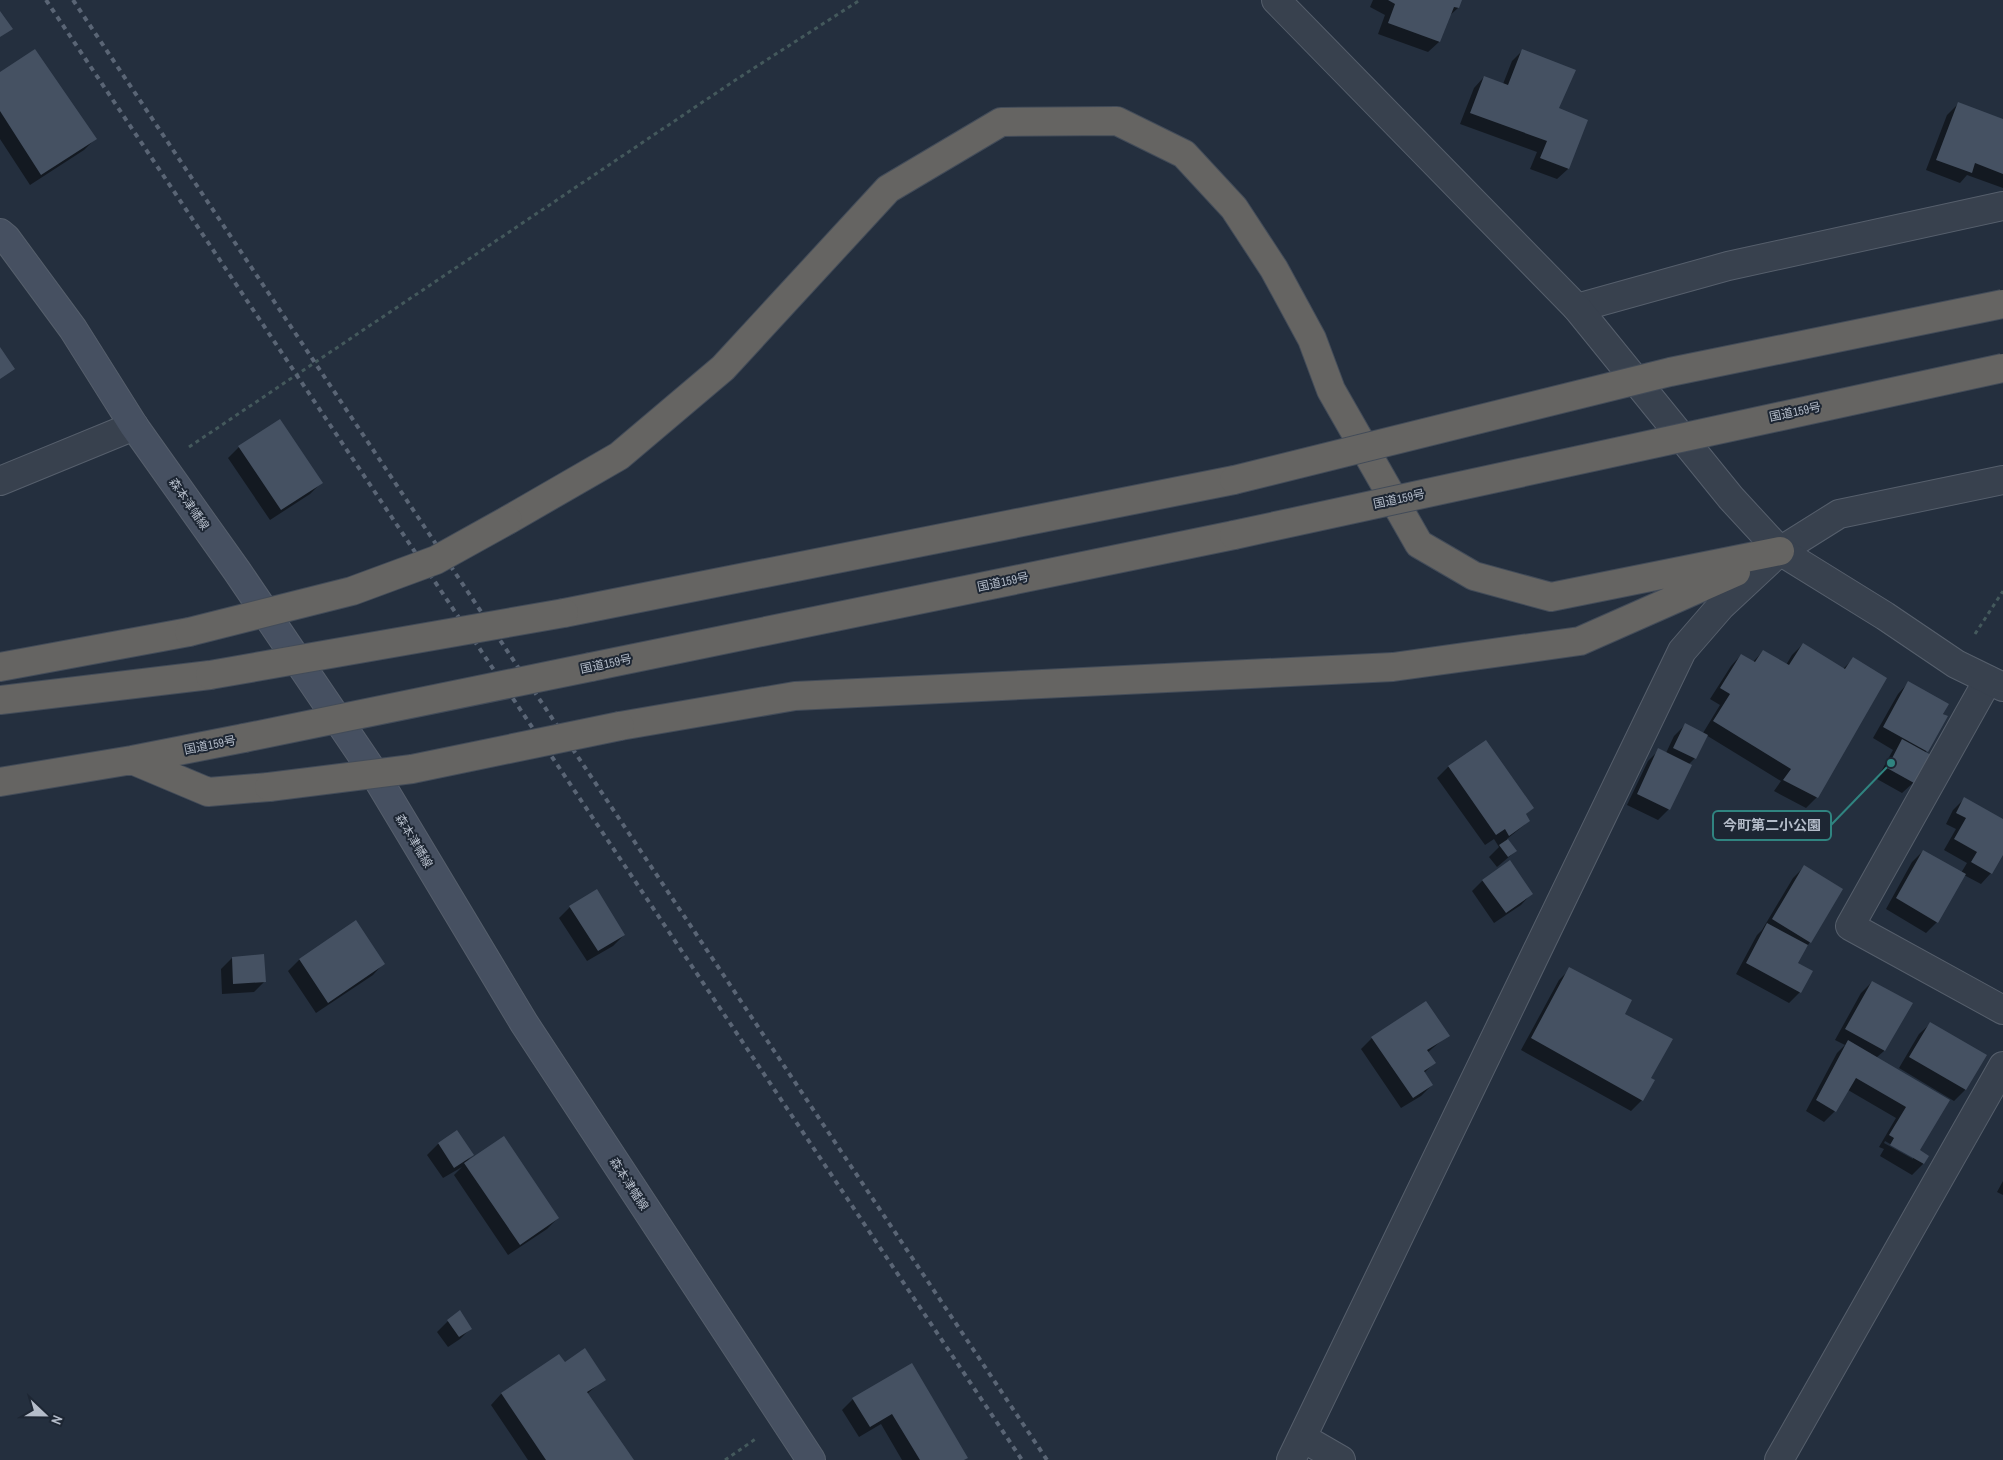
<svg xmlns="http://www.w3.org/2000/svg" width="2003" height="1460" viewBox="0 0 2003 1460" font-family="'Archivo Narrow','Noto Sans JP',sans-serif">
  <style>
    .shadow { fill: #0007; fill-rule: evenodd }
    .building { fill: #455162 }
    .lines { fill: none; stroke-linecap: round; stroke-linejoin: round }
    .minor-casing { stroke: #565f6c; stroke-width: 30 }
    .tertiary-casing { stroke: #565f6c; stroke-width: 30 }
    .secondary-casing { stroke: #565f6c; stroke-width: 30 }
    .trunk-casing { stroke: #434c59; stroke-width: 30 }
    .path { stroke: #44595c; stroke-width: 3; stroke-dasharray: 4 4; stroke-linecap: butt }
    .minor { stroke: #38414e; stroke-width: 28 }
    .tertiary { stroke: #38414e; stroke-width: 28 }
    .secondary { stroke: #465061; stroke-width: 28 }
    .trunk { stroke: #656462; stroke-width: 28 }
    .rail { stroke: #5a6575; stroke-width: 4; stroke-dasharray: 5 5; stroke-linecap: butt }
    .trunk-bridge-casing { stroke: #434c59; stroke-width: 30; stroke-linecap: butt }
    .trunk-bridge { stroke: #656462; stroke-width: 28 }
    .labels { text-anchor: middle; stroke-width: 4; stroke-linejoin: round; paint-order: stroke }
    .street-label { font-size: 12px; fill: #b4bcc9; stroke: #1d2633 }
    .leader { fill: none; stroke: #308480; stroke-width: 2 }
    .callout-dot { fill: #308480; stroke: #1d2633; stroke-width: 2 }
    .callout { fill: #1d2633; stroke: #308480; stroke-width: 2 }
    .callout-label { font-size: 14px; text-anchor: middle; font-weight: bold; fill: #b4bcc9 }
  </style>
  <rect width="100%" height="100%" fill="#242f3e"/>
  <path class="shadow" d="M1373,0h88l-3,8 -10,9 -9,25 -11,10 -50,-18 7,-19 -15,-8z
    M1523,50l35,59 10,60 -11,10 -27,-10 7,-17 -77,-28 14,-36 10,-11 19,7 9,-23z
    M0,73l95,66 -11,11 -54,35 -30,-46z
    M1958,104l45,17v67l-36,-13 -7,8 -34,-13 21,-55z
    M239,447l82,36 -11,11 -40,26 -42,-62z
    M1803,644l40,25 10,-10 -36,138 -11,11 -32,-17 7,-10 -75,-46 -11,23 -6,6 -20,45 -11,11 -31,-15 21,-44 11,-11 7,3 8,-17 11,-11 18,8 17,-28 -10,-6 21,-33 10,-11 12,7 10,-11 23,14 6,-10z
    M1908,683l38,33 -21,37 -12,30 -11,10 -25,-14 16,-29 -20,-12 25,-44z
    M1486,741l46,67 -7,7 4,6 -22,18 9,12 -19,16 -8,-10 10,-10 -5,-8 -9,6 -48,-67 11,-11z
    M1964,799l39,21v32l-12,21 -10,11 -17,-9 -27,47 -11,11 -40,-24 26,-47 11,-11 38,22 6,-10 -23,-13 12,-21 -10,-5 7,-14z
    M1804,867l6,75 -14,21 4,29 -11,11 -53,-29 21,-39 5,-5 31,-52z
    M1483,880l48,14 -10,11 -27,18 -22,-32z
    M570,907l54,28 -11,11 -26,15 -28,-43z
    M356,922l27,42 -10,11 -57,38 -28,-42 11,-11z
    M232,958l33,23 -11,11 -32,2 -1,-25z
    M1570,969l53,45 27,64 -8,22 -11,11 -110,-61 38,-70z
    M1872,982l39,22 -27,47 -8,7 72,43 -30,50 9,5 -4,8 -11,11 -32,-19 4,-7 -5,-2 17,-29 -48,-28 -13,21 -11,11 -18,-11 31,-58 8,-8 -10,-5 26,-47zM1885,1141l28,16v2l-29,-16z
    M1930,1024l55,32 -20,34 -11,11 -55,-33 20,-34z
    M1448,1035l-21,18 7,10 -10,10 8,12 -11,11 -20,12 -40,-59 11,-11z
    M457,1132l15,23 -7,9 39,-26 54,80 -11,11 -39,26 -54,-80 8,-8 -19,11 -16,-23 11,-11z
    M2003,1181v14l-6,-3z
    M448,1321l23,7 -11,11 -12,8 -11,-15z
    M559,1356l5,8 40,15 -17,15 46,66h-105l-37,-55 10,-11z
    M911,1365l53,95h-62l-21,-36 -22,13 -17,-27 11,-11z"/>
  <path class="building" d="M1388,0h74l-3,8 -5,-1 -14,35 -52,-19 7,-19z
    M0,11l13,18 -13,8z
    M35,49l62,90 -56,36 -41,-64v-39z
    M1522,49l54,21 -17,38 29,12 -19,49 -29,-11 7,-17 -77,-28 14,-37 24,9z
    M1958,102l45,17v55l-28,-11 -3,10 -36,-13z
    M0,347l15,22 -15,10z
    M280,419l43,64 -42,27 -43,-64z
    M1803,643l42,26 8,-12 34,21 -69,120 -35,-18 8,-11 -78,-48 17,-27 -10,-6 21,-34 14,8 8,-12 26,15z
    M1908,681l41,23 -6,10 5,2 -20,36 -45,-25z
    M1685,723l23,12 -12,24 -23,-11z
    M1902,739l29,16 -17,28 -27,-15z
    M1486,740l48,68 -8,6 4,7 -21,15 -4,-7 -9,6 -48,-69z
    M1658,748l34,17 -22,45 -33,-16z
    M1964,797l39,22v36l-11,19 -21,-12 6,-10 -23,-13 12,-21 -10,-5z
    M1508,839l9,12 -9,6 -9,-12z
    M1923,850l43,24 -28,49 -42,-25z
    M1510,860l23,34 -27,19 -24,-33z
    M1804,865l39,24 -32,54 -39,-24z
    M597,889l28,46 -27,16 -29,-45z
    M356,920l29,44 -57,39 -29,-44z
    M1767,923l41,22 -10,18 15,8 -12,22 -55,-30z
    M264,954l2,28 -33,2 -1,-27z
    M1569,967l63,33 -7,14 48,25 -22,39 4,2 -12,21 -112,-63z
    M1872,981l41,22 -28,48 -40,-22z
    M1426,1001l24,35 -23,14 9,13 -12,8 9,14 -20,13 -42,-61z
    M1930,1022l57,33 -21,35 -57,-33z
    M1848,1040l102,60 -30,50 9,6 -5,8 -34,-19 4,-7 -5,-3 17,-28 -50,-29 -20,34 -20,-12z
    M457,1130l17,25 -20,13 -16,-25z
    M504,1136l55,82 -39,27 -56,-82z
    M460,1310l12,19 -13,8 -12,-17z
    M585,1348l21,32 -19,12 47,68h-88l-45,-67 58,-39 6,8z
    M912,1363l56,95 -4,2h-44l-28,-46 -22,13 -18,-29z"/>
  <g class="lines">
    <g class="minor-casing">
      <path id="minor" d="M1577,308l151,-42 275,-60
        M0,481l134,-55
        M1988,680l-138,246 153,84
        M1303,1438l38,22
        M1291,1460l391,-809 39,-45 59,-55 59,-37 164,-34
        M1779,1460l224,-394"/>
    </g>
    <g class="tertiary-casing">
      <path id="tertiary" d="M1276,0l301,308 154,190 49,53 105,65 71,48 47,23"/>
    </g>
    <g class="secondary-casing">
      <path id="secondary" d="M0,233l6,5 67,91 61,97 103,145 137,202 150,250 287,437"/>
    </g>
    <g class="trunk-casing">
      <path id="trunk" d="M508,520l111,-64 104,-88 165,-179 113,-67 116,-1 67,33 50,54 40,61 38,70 19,51 88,154 55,32 77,21 229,-46
        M564,613l670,-133
        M0,667l189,-35
        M591,667l643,-132
        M0,700l210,-25
        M620,726l175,-30 598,-29 187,-26 156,-69
        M132,760l76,32 61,-5
        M0,782l132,-22 112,-22"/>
    </g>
    <path class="path" d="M189,447l548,-368 123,-79
      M1975,634l28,-43
      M725,1460l32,-22"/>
    <use href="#minor" class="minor"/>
    <use href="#tertiary" class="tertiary"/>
    <use href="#secondary" class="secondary"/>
    <use href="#trunk" class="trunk"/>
    <path class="rail" d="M46,0l976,1460
      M73,0l974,1460"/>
    <g class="trunk-bridge-casing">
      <path id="trunk-bridge" d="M1234,480l436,-108 333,-68
        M1234,535l769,-167
        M189,632l163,-41 84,-31 72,-40
        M210,675l354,-62
        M244,738l347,-71
        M269,787l143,-18 208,-43"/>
    </g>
    <use href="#trunk-bridge" class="trunk-bridge"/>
  </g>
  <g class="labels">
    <g class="street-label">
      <text transform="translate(1795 412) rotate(-12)" y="4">国道159号</text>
      <text transform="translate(1399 499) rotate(-12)" y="4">国道159号</text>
      <text transform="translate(189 504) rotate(55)" y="4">森本津幡線</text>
      <text transform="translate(1003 582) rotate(-12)" y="4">国道159号</text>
      <text transform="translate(606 664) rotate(-12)" y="4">国道159号</text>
      <text transform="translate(210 745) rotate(-11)" y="4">国道159号</text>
      <text transform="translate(414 841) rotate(59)" y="4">森本津幡線</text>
      <text transform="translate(629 1184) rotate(57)" y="4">森本津幡線</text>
    </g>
  </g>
  <path class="leader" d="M1891 763L1831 825"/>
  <circle class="callout-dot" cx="1891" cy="763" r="5"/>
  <rect class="callout" x="1713" y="811" width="118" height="29" rx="5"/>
  <g class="callout-label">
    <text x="1772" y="830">今町第二小公園</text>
  </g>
  <g transform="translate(45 1415) rotate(112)" stroke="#1d2633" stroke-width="4" paint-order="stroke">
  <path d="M0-4L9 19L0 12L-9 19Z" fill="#b4bcc9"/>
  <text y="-8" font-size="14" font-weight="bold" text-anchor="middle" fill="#b4bcc9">N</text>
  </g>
</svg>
